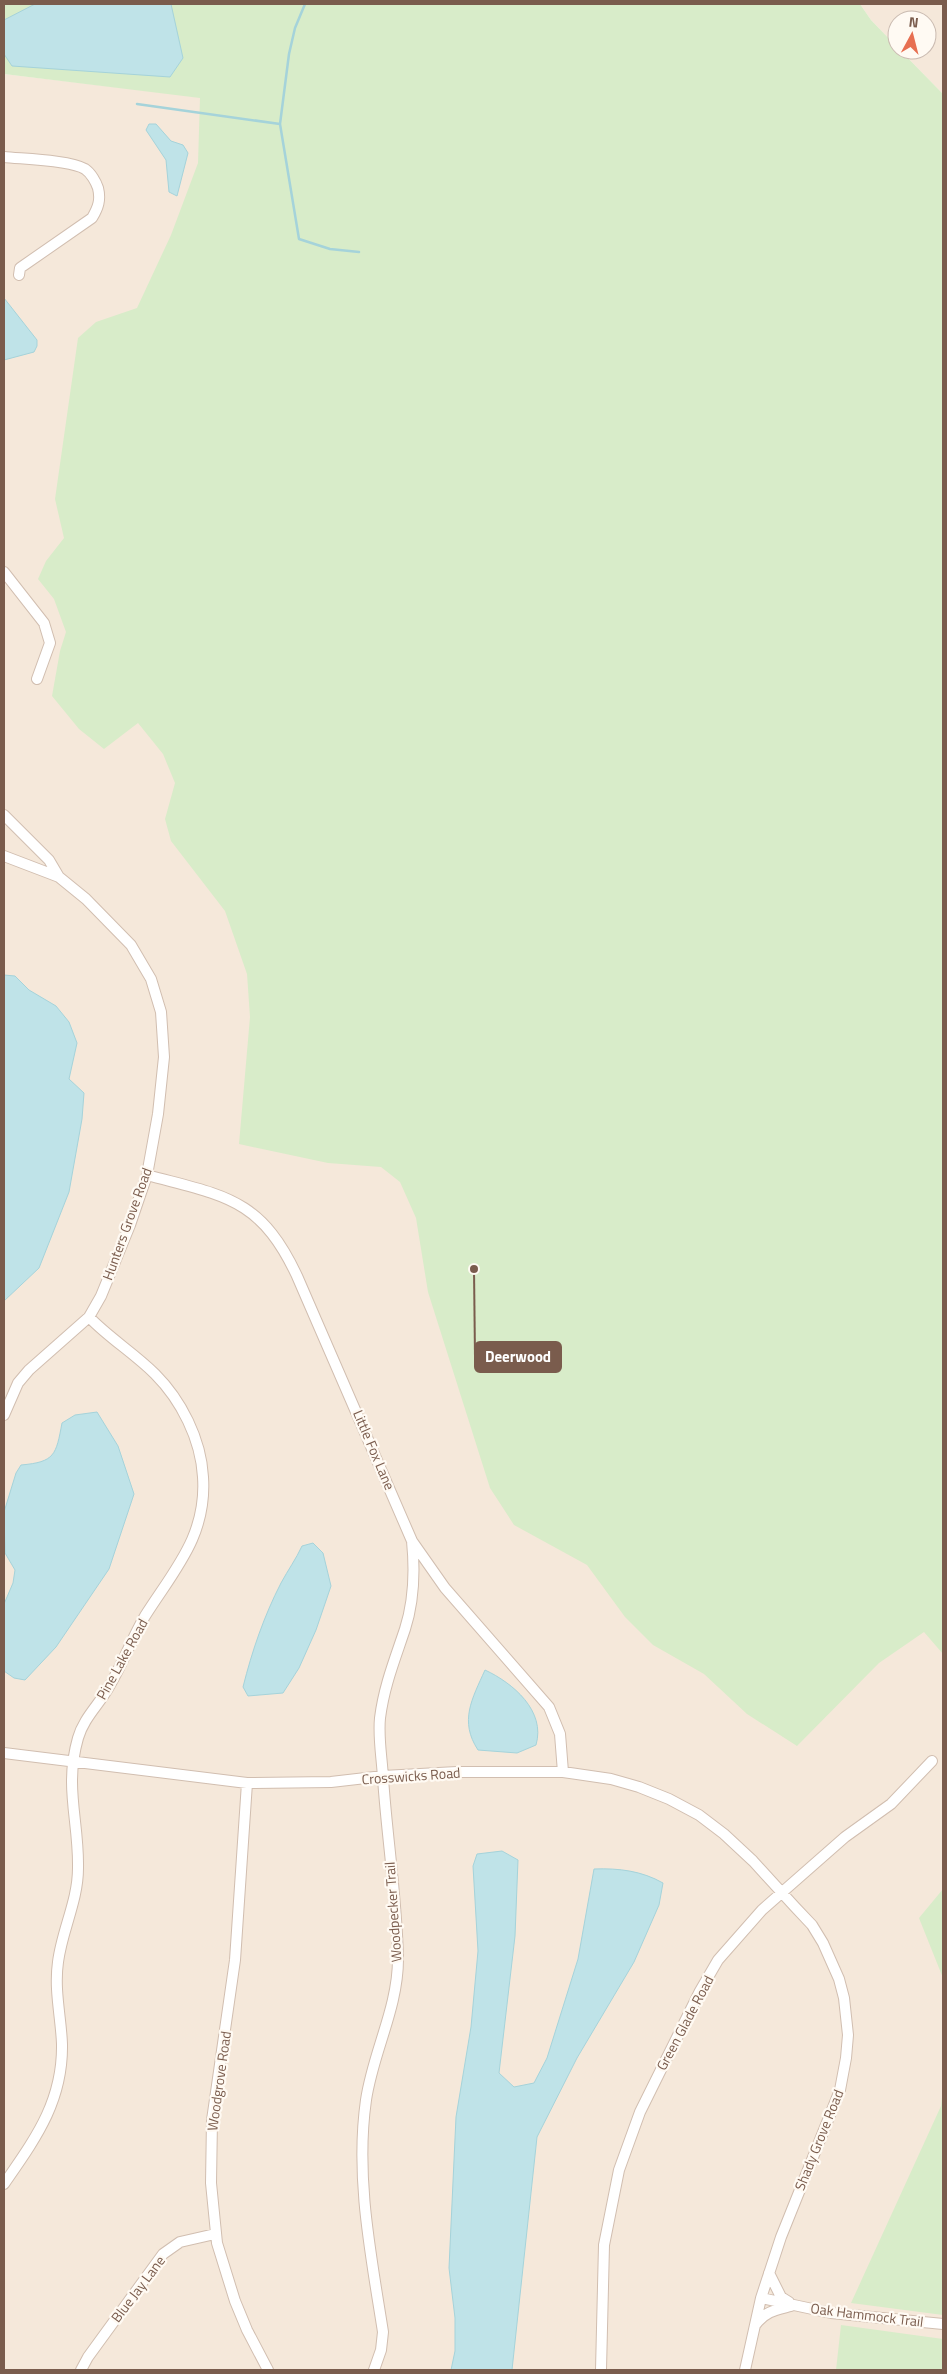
<svg xmlns="http://www.w3.org/2000/svg" width="947" height="2374" viewBox="0 0 947 2374" font-family="'Titillium Web',sans-serif">
  <style>
    .residential { fill: #f5e8da }
    .green { fill: #d8ecc9 }
    .water { fill: #bfe3e8; stroke: #a5d3da }
    .lines { fill: none; stroke-linecap: round; stroke-linejoin: round }
    .stream { stroke: #a5d3da; stroke-width: 2.5 }
    .minor-casing { stroke: #d1beb0; stroke-width: 12 }
    .minor { stroke: #fff; stroke-width: 10 }
    .labels { text-anchor: middle; stroke-width: 4.5; stroke-linejoin: round; paint-order: stroke }
    .street-label { font-size: 14px; fill: #7a5c4d; stroke: #fffaf3 }
    .leader { fill: none; stroke: #7a5c4d; stroke-width: 2 }
    .callout-dot { fill: #7a5c4d; stroke: #fffaf3; stroke-width: 2 }
    .callout { fill: #7a5c4d; stroke: #7a5c4d; stroke-width: 2 }
    .callout-label { font-size: 15px; text-anchor: middle; font-weight: bold; fill: #fff }
  </style>
  <rect width="100%" height="100%" fill="#fdf6ec"/>
  <path class="residential" d="M860,4h83v90l-43,-44h27v-30h-30v27l-26,-27z
    M4,74l196,23 743,70v2203h-939z"/>
  <path class="green" d="M4,4h856l11,16 26,27v3h3l43,44v1560l-19,-22 -45,31 -82,83 -50,-32 -43,-40 -51,-29 -28,-28 -38,-52 -73,-40 -24,-37 -62,-196 -12,-74 -16,-36 -19,-15 -53,-4 -89,-19 11,-127 -3,-43 -22,-63 -54,-70 -6,-22 10,-36 -12,-29 -25,-31 -34,26 -25,-20 -27,-33 8,-45 6,-19 -12,-33 -16,-20 8,-18 18,-23 -9,-39 23,-161 18,-16 41,-14 34,-73 27,-72 2,-65 -196,-24z
    M943,1889v89l-24,-60z
    M943,2088v227l-92,-12 90,-197z
    M841,2325l102,14v31h-107z"/>
  <path class="water" d="M35,4h136l12,54 -13,19 -158,-11 -8,-12v-34z
    M149,124h7l15,17 12,4 5,8 -11,43 -8,-4 -3,-32 -20,-30z
    M4,298l33,42v6l-3,6 -30,8z
    M4,975l11,1 14,14 27,16 13,16 8,21 -8,36 15,14 -2,26 -13,73 -30,76 -35,33z
    M97,1412l21,34 16,48 -25,75 -53,78 -31,33 -11,-2 -10,-7v-67l9,-21 2,-13 -10,-17 -1,-41 12,-39 5,-8c34,-3 35,-10 41,-42l13,-8z
    M313,1543l10,10 8,33 -15,44 -17,38 -16,25 -35,3 -5,-9c9,-36 21,-71 38,-104 7,-13 15,-24 21,-37z
    M485,1670c28,13 61,41 51,75l-19,8 -39,-3c-19,-29 -6,-51 7,-80z
    M502,1851l16,9 -3,76 -16,137 15,14 20,-4 13,-25 31,-99 16,-90c25,-1 48,2 69,14l-4,22 -25,57 -57,96 -40,79 -25,233h-61l4,-19v-33l-6,-50 7,-151 15,-90 7,-76 -5,-85 4,-12z"/>
  <g class="lines">
    <path class="stream" d="M305,4l-10,24 -6,26 -9,70 19,115 31,10 29,3
      M137,104l143,20"/>
    <g class="minor-casing">
      <path id="minor" d="M4,157c18,2 66,3 81,12 6,4 11,13 13,19 3,12 0,20 -6,30l-72,50 -1,7
        M4,572l40,51 6,20 -13,36
        M4,815l45,45 10,17 27,22 45,46 20,34 10,33 3,45 -6,57 -11,61 -17,50 -29,71 -12,21 -60,53 -11,13 -14,32
        M4,856l55,21
        M147,1175c77,21 113,22 150,101l115,265 33,47 104,119 11,27 3,38
        M4,1753l243,30 84,-1 52,-6 74,-4h106l48,7 28,8 30,12 30,16 25,19 29,27 42,46 17,18 11,18 16,36 5,19 4,37 -2,23 -6,32 -59,147 -20,61 -16,72
        M247,1783l-12,177 -23,160 -1,63 6,60 18,58 12,29 21,40
        M4,2184c31,-45 59,-82 58,-140 -1,-27 -8,-54 -4,-82 4,-32 20,-61 20,-94 1,-47 -14,-81 0,-130 6,-21 22,-34 32,-53 13,-22 22,-47 35,-69 29,-46 62,-80 58,-139 -2,-38 -22,-77 -48,-103 -21,-21 -46,-36 -66,-57
        M769,2273l12,24 8,5
        M761,2298l70,15 112,11
        M756,2324c10,-13 20,-14 35,-18
        M81,2370l7,-13 75,-103 17,-12 35,-8
        M374,2370l7,-20 2,-18c-12,-77 -28,-155 -17,-232 7,-48 32,-92 32,-141 -1,-60 -11,-121 -15,-181 -1,-20 -5,-40 -3,-60 4,-32 15,-59 25,-89 9,-28 10,-58 7,-88
        M601,2370l3,-125 15,-75 21,-58 60,-121 18,-31 44,-50 83,-73 46,-33 41,-43"/>
    </g>
    <use href="#minor" class="minor"/>
  </g>
  <g class="labels">
    <g class="street-label">
      <text transform="translate(127 1224) rotate(-70)" y="5">Hunters Grove Road</text>
      <text transform="translate(374 1450) rotate(67)" y="5">Little Fox Lane</text>
      <text transform="translate(122 1659) rotate(-61)" y="5">Pine Lake Road</text>
      <text transform="translate(411 1776) rotate(-4)" y="5">Crosswicks Road</text>
      <text transform="translate(393 1912) rotate(-94)" y="5">Woodpecker Trail</text>
      <text transform="translate(685 2023) rotate(-62)" y="5">Green Glade Road</text>
      <text transform="translate(219 2081) rotate(-82)" y="5">Woodgrove Road</text>
      <text transform="translate(819 2140) rotate(-68)" y="5">Shady Grove Road</text>
      <text transform="translate(138 2289) rotate(-53)" y="5">Blue Jay Lane</text>
      <text transform="translate(867 2315) rotate(7)" y="5">Oak Hammock Trail</text>
    </g>
  </g>
  <path class="leader" d="M474 1269L475 1357"/>
  <circle class="callout-dot" cx="474" cy="1269" r="5"/>
  <rect class="callout" x="475" y="1342" width="86" height="30" rx="5"/>
  <g class="callout-label">
    <text x="518" y="1362">Deerwood</text>
  </g>
  <rect width="947" height="2374" fill="none" stroke="#7a5c4d" stroke-width="10"/>
  <g transform="translate(912 35) rotate(7)"><circle r="24" fill="#fffaf3" stroke="#cabbb1"/>
  <path d="M0-4L9 19L0 12L-9 19Z" fill="#e76f51"/>
  <text y="-8" font-size="14" font-weight="bold" text-anchor="middle" fill="#7a5c4d">N</text>
  </g>
</svg>
